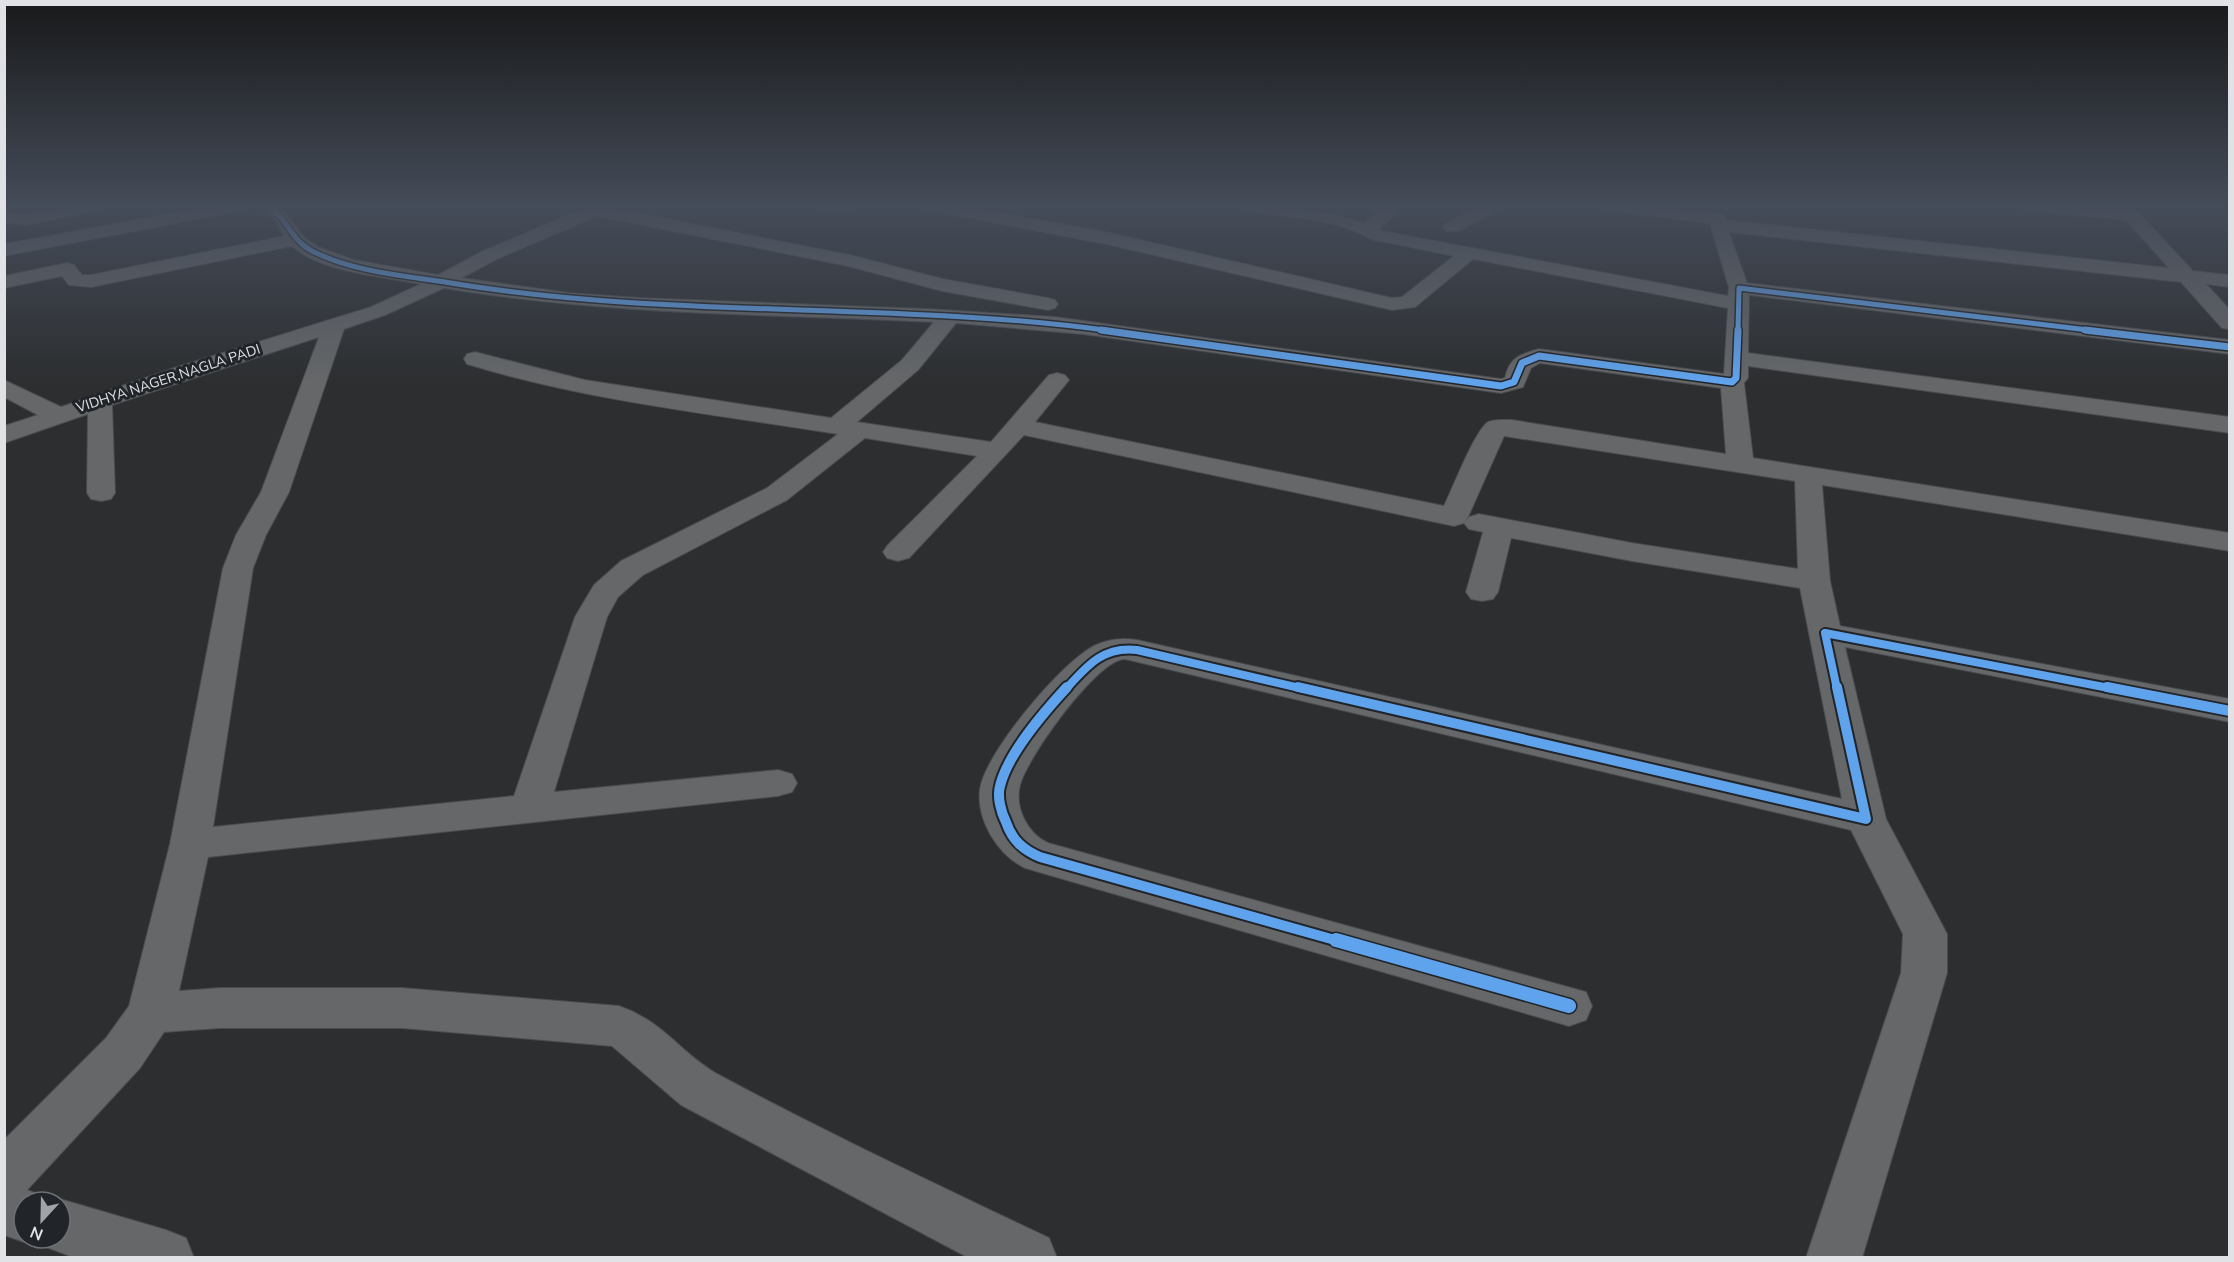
<svg xmlns="http://www.w3.org/2000/svg" width="2234" height="1262" viewBox="0 0 2234 1262" font-family="Mulish,sans-serif">
  <style>
    .lines { fill: none; stroke-linecap: round; stroke-linejoin: round }
    .street-casing { stroke: #494b4e; stroke-width: 2 }
    .street { fill: #656769; fill-rule: evenodd }
    .cycleway-far4-casing { stroke: #212428; stroke-width: 8 }
    .cycleway-far3-casing { stroke: #212428; stroke-width: 10 }
    .cycleway-far2-casing { stroke: #212428; stroke-width: 12 }
    .cycleway-far1-casing { stroke: #212428; stroke-width: 14 }
    .cycleway-casing { stroke: #212428; stroke-width: 17 }
    .cycleway-far4 { stroke: #60a3ed; stroke-width: 5 }
    .cycleway-far3 { stroke: #60a3ed; stroke-width: 7 }
    .cycleway-far2 { stroke: #60a3ed; stroke-width: 8 }
    .cycleway-far1 { stroke: #60a3ed; stroke-width: 10 }
    .cycleway { stroke: #60a3ed; stroke-width: 14 }
    .labels { text-anchor: middle; stroke-width: 6; stroke-linejoin: round; paint-order: stroke }
    .far-street-label { font-size: 14px; fill: #e0e2e5; stroke: #212428 }
  </style>
  <rect width="100%" height="100%" fill="#2c2e30"/>
  <g class="lines">
    <g class="street-casing">
      <path id="street" d="M72,206h34l-3,4 -6,1 -72,14 -21,-3v-10l21,3z
        M213,206h36l-3,4 -6,1 -236,45v-12z
        M261,206h19l24,31 14,10 36,13 84,15 45,-24 107,-45h22l-1,2 239,47 93,24 105,19 7,2 3,4 -3,4 -7,2 -106,-19 -94,-25 -251,-50 -100,43 -36,19 108,15 71,5 287,11 128,8 446,62 4,-1c4,-20 15,-24 34,-29l185,25 4,-66 -255,-49 -58,48 -23,3 -286,-66 -173,-33 -6,-1 -3,-4h36l146,26 286,66 10,-1 52,-41 -84,-17c-30,-20 -87,-22 -122,-28l-6,-1 -3,-4c43,-3 84,6 125,17l13,-10 -8,-3 -2,-4h22l9,6 -19,17 3,2 346,65 1,-8 -19,-65 -98,-12 -6,-1 -2,-4h48l66,8 6,1 2,5 443,48 -43,-48 -96,-9 -6,-1 -3,-4h64l31,2 -1,-2h17l61,65 37,4v12l-24,-3 24,26v19l-8,-1 -41,-46 -452,-50 18,51 483,57v14l-481,-59 -1,58 482,64v16l-482,-67v12l-4,5 9,75 477,75v18l-408,-66 8,96 10,45 390,73v23l-385,-75 41,172 61,115v39l-85,285h-56l95,-285 2,-39 -52,-104 -726,-171c-28,0 -98,99 -105,126 -6,23 8,49 28,58l538,149 6,14 -6,14 -17,6 -544,-158c-27,-13 -49,-48 -45,-79 5,-36 83,-129 116,-144 13,-6 27,-7 41,-5l705,159 -42,-211 -168,-27 -121,-23 -13,54 -5,7 -11,2 -11,-2 -5,-7 17,-60 -14,-3 -5,-6 5,-6 10,-3 153,29 166,26 -3,-88 -291,-45 -36,81 -4,6 -10,3 -430,-91 -115,123 -11,3 -11,-3 -4,-6 4,-6 90,-90 -112,-18 -78,62 -144,75 -25,22 -11,20 -53,175 224,-22 14,4 5,9 -5,9 -14,4 -570,61 -29,134 41,-3h182l217,18c46,16 62,48 100,69 108,58 219,110 330,163l8,20h-88l-288,-153 -69,-59 -210,-18h-182l-56,4 -24,36 -113,122 16,6 3,6h-22v36h9l-9,4 -20,-7v-95l102,-102 23,-32 41,-162 53,-276 13,-33 25,-43 58,-155 -207,68 3,88 -4,6 -10,2 -10,-2 -4,-6 1,-79 -84,29v-17l34,-11 -34,-18v-17l57,27 113,-39 197,-61 50,-23c-38,-8 -100,-11 -129,-38l-201,41 -22,-2 -7,-9 -58,12v-12l63,-13 7,2 8,10h9l193,-39 -9,-16zM444,288c162,27 326,26 490,34l-32,38 -71,58 -246,-38 -110,-28 -8,2 -3,5 3,5c120,37 247,50 371,70l-71,54 -146,73 -27,24 -19,32 -61,179 -301,31 40,-259 13,-33 23,-43 55,-163 41,-14zM956,323l127,11 418,59 22,-6 8,-19 9,-5 181,25 5,66 -214,-34c-7,0 -17,-1 -24,2 -13,8 -36,68 -44,84l-409,-84 34,-42 -4,-5 -8,-2 -8,2 -58,67 -134,-20 61,-52z
        M816,206h41l-3,4c-11,2 -24,2 -35,0z
        M1480,206h22l-3,4 -41,21h-12l-3,-4 3,-4z
        M60,1199l106,31 20,8 8,20h-119l-34,-13 -3,-7h22v-36h-7z"/>
    </g>
    <use href="#street" class="street"/>
    <g class="cycleway-far4-casing">
      <path id="cycleway-far4" d="M269,206c18,13 23,35 43,45 43,22 98,25 145,33 217,35 438,17 655,47
        M1738,331l1,-43 358,43"/>
    </g>
    <g class="cycleway-far3-casing">
      <path id="cycleway-far3" d="M1101,330l400,56 13,-4 8,-19 17,-7 193,26 4,-4 2,-48
        M2085,330l145,17"/>
    </g>
    <g class="cycleway-far2-casing">
      <path id="cycleway-far2" d="M1066,689c21,-23 37,-43 71,-39l167,39
        M1837,689l-12,-56 289,56"/>
    </g>
    <g class="cycleway-far1-casing">
      <path id="cycleway-far1" d="M1067,687c-23,25 -59,66 -67,99 -3,11 1,26 6,36 6,18 17,28 34,35l302,85
        M1298,687l568,132 -29,-132
        M2107,687l123,24"/>
    </g>
    <g class="cycleway-casing">
      <path id="cycleway" d="M1336,940l233,66"/>
    </g>
    <use href="#cycleway-far4" class="cycleway-far4"/>
    <use href="#cycleway-far3" class="cycleway-far3"/>
    <use href="#cycleway-far2" class="cycleway-far2"/>
    <use href="#cycleway-far1" class="cycleway-far1"/>
    <use href="#cycleway" class="cycleway"/>
  </g>
  <linearGradient id="sky" x2="0" y2="1"><stop stop-color="#18191a"/><stop offset="0.54" stop-color="#454c59"/><stop offset="1" stop-color="#454c59" stop-opacity="0"/></linearGradient>
  <rect width="2234" height="382" fill="url(#sky)"/>
  <g class="labels">
    <g class="far-street-label">
      <text transform="translate(168 378) rotate(-18)" y="5">VIDHYA NAGER,NAGLA PADI</text>
    </g>
  </g>
  <rect width="2234" height="1262" fill="none" stroke="#e0e2e5" stroke-width="12"/>
  <g transform="translate(42 1220) rotate(202)"><circle r="28" fill="#212428" stroke="#6d7074" stroke-width="1.5"/>
  <path d="M0-4.5L10 22L0 15L-10 22Z" fill="#a1a3a6"/>
  <text y="-9" font-size="16" font-weight="bold" text-anchor="middle" fill="#e0e2e5">N</text>
  </g>
</svg>
